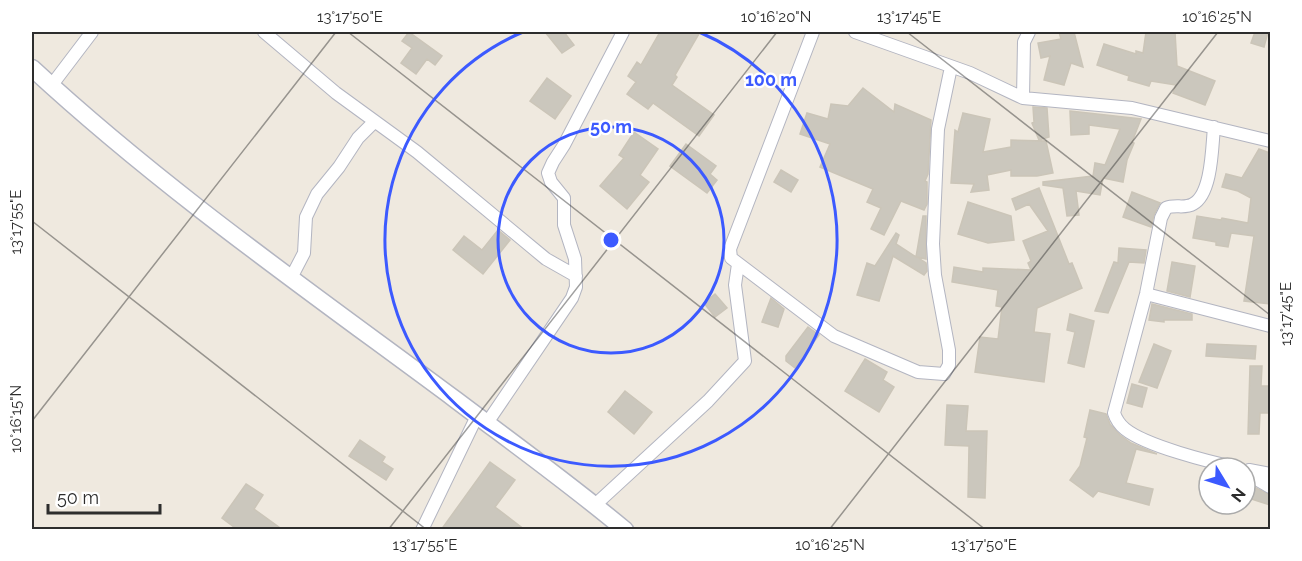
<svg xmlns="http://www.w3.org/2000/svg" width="1302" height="561" viewBox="0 0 1302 561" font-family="Raleway,sans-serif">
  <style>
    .building { fill: #cbc7bd; stroke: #cbc5b8; stroke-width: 1.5 }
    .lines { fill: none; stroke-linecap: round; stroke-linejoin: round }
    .street-casing { stroke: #b3b5c1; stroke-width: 14 }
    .secondary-casing { stroke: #b3b5c1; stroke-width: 19 }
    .street { stroke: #fff; stroke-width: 12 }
    .secondary { stroke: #fff; stroke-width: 16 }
    .ticks { fill: none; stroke: #2d2d2d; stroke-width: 1.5; stroke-opacity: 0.45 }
    .ring { fill: none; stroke: #3c5aff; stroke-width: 3 }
    .centre { fill: #3c5aff; stroke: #fff; stroke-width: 3 }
    .ring-label { font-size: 18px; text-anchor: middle; font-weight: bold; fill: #3c5aff; stroke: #fff; stroke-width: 4.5; stroke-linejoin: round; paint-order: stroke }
    .neatline { fill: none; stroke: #2d2d2d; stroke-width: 2 }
    .ticks-label { font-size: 15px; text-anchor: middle; fill: #2d2d2d }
  </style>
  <rect width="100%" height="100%" fill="#efe9df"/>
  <path class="building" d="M409,32l33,24 -7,9 -8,-6 -11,15 -15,-11 11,-15 -10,-7z
    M545,32h19l10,13 -12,8z
    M660,32h40l-25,43 2,2 -5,8 42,30 -15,21 -46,-33 -5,6 -21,-15 9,-12 -8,-6 9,-14 4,3z
    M1059,32h15l9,35 -12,-4 -7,22 -20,-5 6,-24 -9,2 -3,-15 23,-4z
    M1146,32h29l2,34 38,15 -10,24 -32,-12 3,-8 -25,-4 -2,5 -21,-6 1,-4 -32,-11 7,-21 32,10v-3l7,2z
    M1255,32h13l-4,15 -13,-4z
    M547,78l24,18 -16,23 -25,-18z
    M863,88l31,24 1,-8 36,16 -3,54 -3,7 2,1v22l-3,6 -23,-9 -17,34 -13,-6 10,-21 -14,-6 6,-13 -53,-22 10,-23 -30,-10 7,-21 21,6 3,-15 17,2z
    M1033,107l14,1 2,29 -10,3 -7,-17 2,-1z
    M1070,111l71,8 -9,23 2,1 -7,17 -4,22 -20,-4 -3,17 -24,-4 3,24 -12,1 -4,-28 -20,-3v-3l50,-6 2,-13 10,2 15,-36 -31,-4v9l-18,1z
    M963,113l27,6 -7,33 28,-5v-7l35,1 7,32 -16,3h-26v-6l-24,5 2,15 -18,2 3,-8 -23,-1 4,-53 3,2z
    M634,132l24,17 -18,26 9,7 -22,27 -27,-23 24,-28 -5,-3z
    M686,144l30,22 -6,8 7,6 -10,13 -37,-27z
    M1259,149l11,4v151l-26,-3 10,-65 -23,-3 -3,14 -12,-2v-3l-23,-4 4,-22 24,4 1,-2 26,5 3,-25 -13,-7 -16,-4 4,-13 16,4z
    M781,170l17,10 -7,12 -17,-10z
    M1039,188l30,76 3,-1 10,25 -45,20 -3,24 16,2 -6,48 -69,-10 5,-35 18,2 4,-32 -6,-1 2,-16 -46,-8 2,-15 29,5v-4l48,2 -3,-7 3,-2 -8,-20 25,-10 -19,-27 -13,6 -4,-11z
    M1132,192l28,11 -6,12 -3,12 -28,-10z
    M968,202l43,14 3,24 -26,3 -30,-9z
    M923,216h3v43l-9,-2 9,6 1,8 -3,4 -31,-19 -14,45 -22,-6 10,-32 8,3 21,-33 3,2 -3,9 20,13z
    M498,230l12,10 -27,34 -30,-24 11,-14 18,14z
    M1119,248l27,2 -2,13 -15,-1 -21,51 -13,-2 19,-49 4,1z
    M1172,262l23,4 -5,31 -23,-6z
    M715,294l12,14 -12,9 -11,-14z
    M771,298l13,11 -6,18 -16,-5z
    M1152,304l40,10v6h-28v2l-15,-2z
    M1070,314l24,7 -10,46 -16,-4 7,-31 -8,-2z
    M808,327l11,8 -24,33 -9,-7v-5z
    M1154,344l17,7 -14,37 -18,-6z
    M1207,344l49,2 -1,13 -49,-3z
    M865,359l22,13 -4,8 11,7 -15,25 -34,-21z
    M1250,366h12l-1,20h9v27h-10l-1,21h-11z
    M1132,384l15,4 -5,19 -15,-4z
    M625,391l27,21 -18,22 -26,-22z
    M947,405l21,1 -2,25h21l-2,67 -17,-1 1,-51 -24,-1z
    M1090,410l16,4 4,10 10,11 11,8 26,11 -21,-5 -10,34 27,6 -4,16 -51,-14 -5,6 -23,-17 10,-14 7,-28 -3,-1z
    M360,440l25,17 -3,5 11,7 -7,11 -37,-24z
    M490,462l25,18 -20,27 30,23h-84z
    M1247,480l7,7 16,8v10l-25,-8z
    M246,484l17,11 -9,14 29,21h-45l-16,-12z"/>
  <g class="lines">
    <g class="street-casing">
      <path id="street" d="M264,32l72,61 81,59 129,107 30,17
        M813,32l-83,217 1,9 103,78 84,36 26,2 5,-9v-15l-14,-75 -2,-31 5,-115 13,-62
        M855,32l115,41 53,25 109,10 138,33
        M51,86l41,-54
        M1023,98l1,-56 5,-10
        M1214,127c-2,20 -2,67 -21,77 -8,5 -18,0 -27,4l-5,10 -15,76 -32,119c2,6 6,12 11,16 21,17 85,33 113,39
        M291,278l13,-25 2,-36 11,-23 22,-27 19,-29 16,-16
        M1146,294l124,32
        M487,423l85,-125 4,-11 -1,-28 -11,-34v-27l-13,-16 -3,-9 5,-11 11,-17 59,-113
        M1249,470l21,4
        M1250,471l8,9 12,7
        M595,505l113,-104 37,-40 -10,-76 3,-21
        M422,530l55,-114"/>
    </g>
    <g class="secondary-casing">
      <path id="secondary" d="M32,68c132,122 280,225 424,332 57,43 114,84 169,130"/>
    </g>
    <use href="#street" class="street"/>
    <use href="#secondary" class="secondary"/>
  </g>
  <path class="ticks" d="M348,32l638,498M907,32l363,283M32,221l395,309M32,421l304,-389M388,530l389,-498M829,530l389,-498M1269,530l1,-2"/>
  <g class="ring">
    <circle cx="611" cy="240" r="113"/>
    <path d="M699 32A226 226 0 1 1 523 32"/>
  </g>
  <circle cx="611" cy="240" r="9" class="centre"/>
  <g class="ring-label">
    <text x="771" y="86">100 m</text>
    <text x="611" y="133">50 m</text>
  </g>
  <rect width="1302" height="561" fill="none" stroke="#ffffff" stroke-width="66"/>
  <g transform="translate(1227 486) rotate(128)"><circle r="28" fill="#ffffff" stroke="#ababab" stroke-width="1.5"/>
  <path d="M0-4.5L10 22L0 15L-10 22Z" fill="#3c5aff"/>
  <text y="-9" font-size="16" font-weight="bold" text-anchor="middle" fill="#2d2d2d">N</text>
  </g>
  <path d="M48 504v9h112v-9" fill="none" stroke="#2d2d2d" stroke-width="3"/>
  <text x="57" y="504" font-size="18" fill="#2d2d2d" stroke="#ffffff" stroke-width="4.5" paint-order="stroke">50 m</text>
  <rect x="33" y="33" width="1236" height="495" class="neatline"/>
  <g class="ticks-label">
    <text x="350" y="22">13°17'50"E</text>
    <text x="776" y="22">10°16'20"N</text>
    <text x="909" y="22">13°17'45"E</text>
    <text x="1217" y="22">10°16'25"N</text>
    <text transform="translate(16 222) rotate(-90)" y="5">13°17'55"E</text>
    <text transform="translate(1286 314) rotate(-90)" y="5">13°17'45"E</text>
    <text transform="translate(16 419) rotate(-90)" y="5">10°16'15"N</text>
    <text x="425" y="550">13°17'55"E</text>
    <text x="830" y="550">10°16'25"N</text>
    <text x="984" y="550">13°17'50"E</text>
  </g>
</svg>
